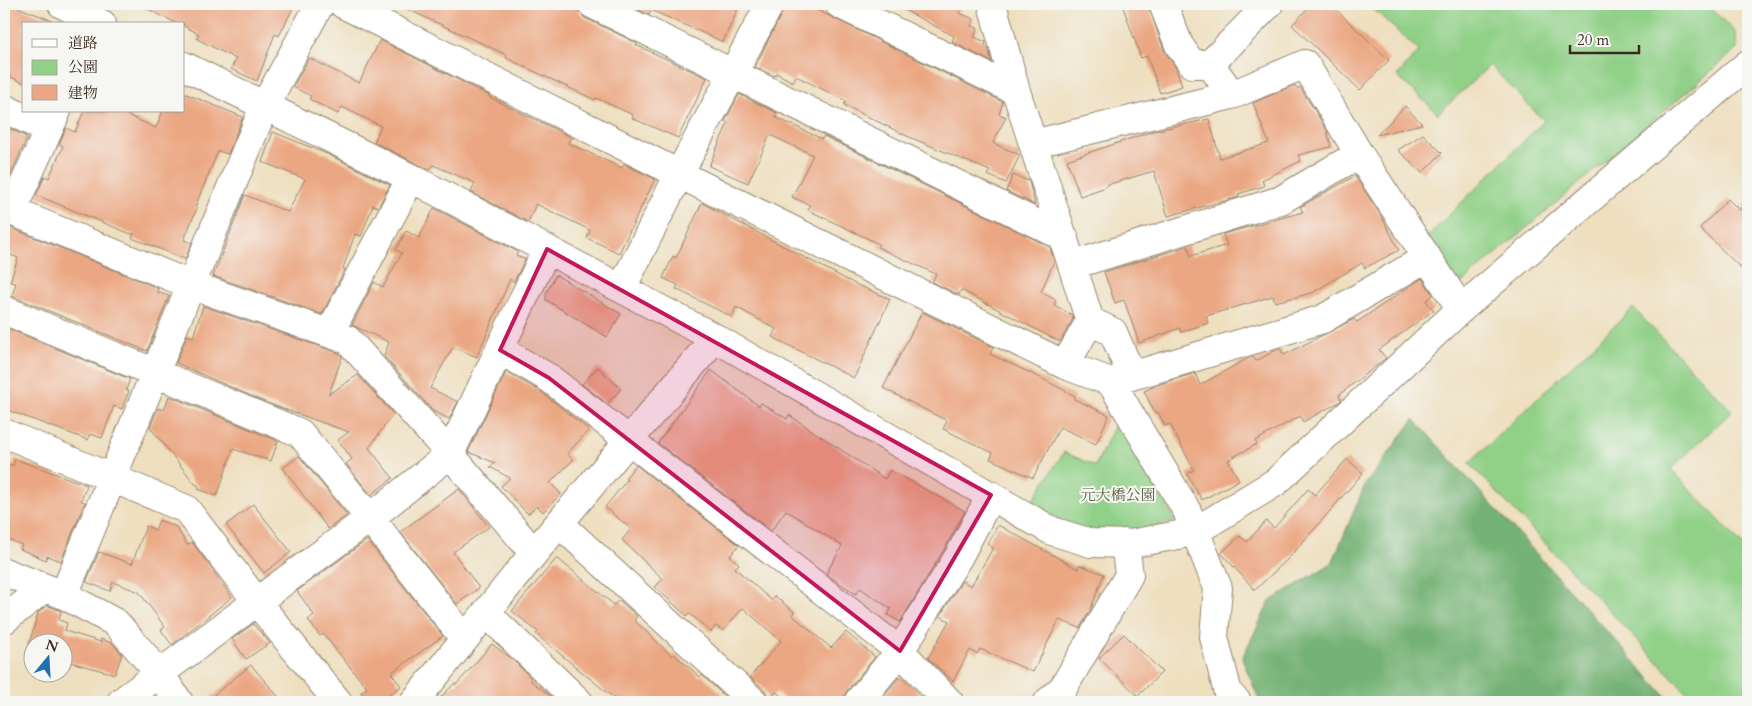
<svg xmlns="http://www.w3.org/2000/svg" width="1752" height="706" viewBox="0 0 1752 706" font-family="Cardo,'Noto Serif JP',serif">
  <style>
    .green { fill: #90d087; stroke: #667d52 }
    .forest { fill: #74b274; stroke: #586e49 }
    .building { fill: #eba783 }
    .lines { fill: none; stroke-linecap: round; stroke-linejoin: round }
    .minor-casing { stroke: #94846e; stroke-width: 30 }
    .tertiary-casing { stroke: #94846e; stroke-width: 30 }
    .minor { stroke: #fff; stroke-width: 28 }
    .tertiary { stroke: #fff; stroke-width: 28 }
    .marked { fill: #c2185b; fill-opacity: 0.2; stroke: #c2185b; stroke-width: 4; stroke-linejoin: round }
    .labels { text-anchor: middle; stroke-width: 4; stroke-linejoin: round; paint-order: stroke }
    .park-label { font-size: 15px; fill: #545c3e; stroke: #f6f6f2 }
  </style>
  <rect width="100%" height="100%" fill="#f6f6f2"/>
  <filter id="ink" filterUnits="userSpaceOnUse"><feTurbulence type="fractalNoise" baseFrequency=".02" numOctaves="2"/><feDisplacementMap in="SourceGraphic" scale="10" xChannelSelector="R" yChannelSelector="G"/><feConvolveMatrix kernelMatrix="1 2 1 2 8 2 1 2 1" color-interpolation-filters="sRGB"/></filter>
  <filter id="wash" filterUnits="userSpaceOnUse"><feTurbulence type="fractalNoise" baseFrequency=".0096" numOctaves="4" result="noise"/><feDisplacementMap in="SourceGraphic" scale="20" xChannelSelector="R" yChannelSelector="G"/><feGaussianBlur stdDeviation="1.12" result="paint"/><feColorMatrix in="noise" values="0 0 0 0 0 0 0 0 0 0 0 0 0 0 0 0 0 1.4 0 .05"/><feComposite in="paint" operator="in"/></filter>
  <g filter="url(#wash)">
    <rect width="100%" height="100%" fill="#eedfbf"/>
    <path class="green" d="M1368,4h338l30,29 1,16 -287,244 -32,-47 126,-125 -54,-56 -52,49 -41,-38 22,-25z
      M1633,308l99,103 -61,58 77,82v151h-52l-227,-239z
      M1118,419l58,102c-25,8 -54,15 -81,11 -23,-3 -45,-18 -64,-29l33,-51 31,14z"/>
    <path class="forest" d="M1414,419l257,283h-411l-18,-44 28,-57 62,-38 33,-78z"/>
    <g id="blocks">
      <path class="building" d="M4,4h6l48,19 -34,1v59l-20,-9z
        M138,4h157l-16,32 -4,-2 -18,47 -26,-12 5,-10 -39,-20 2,-5 -15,-8v-2h-6z
        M396,4h181l2,8 6,6 52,25 -1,2 71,33 -29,60 -46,-20 1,-3 -37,-17 -1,2 -89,-42 1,-3z
        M627,4h113l-17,38 -72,-32 -2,5z
        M786,4h19l198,98 -4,12 7,3 -13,26 27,12 -14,28 -18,-8 2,-4 -83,-35 -63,-31 2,-4 -50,-25 -3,6 -17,-9 -2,3 -19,-9z
        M893,4h70l-4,9 15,6 -3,7 7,2 -4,9 12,5 -1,4 3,2 4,14 -40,-20 2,-6z
        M1122,4h26l16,46 12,18 6,18 -22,7 -13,-37 -6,2z
        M1312,4h18l59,56 -29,30 -68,-65z
        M380,40l110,56 -1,1 82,40 -3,6 54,25 2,-4 31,15 -36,74 -32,-15 3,-8 -54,-26 -8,18 -57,-30 4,-9 -42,-18 -3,5 -56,-28 7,-16 -39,-19 -4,7 -29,-15 2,-3 -18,-9 16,-29 50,25z
        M1294,85l3,4 3,-2 27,43 4,17 -33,8 3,6 -39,19 2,6 -26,8 1,3 -71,19 -14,-45 -48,14v2l-26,9 -13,-36 86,-29 56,-12 11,39 49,-15 -16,-40z
        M184,93l59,24 -15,37 -10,-3 -23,56 2,1 -13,32 8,3 -7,16 -53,-21 2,-5 -3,1 -95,-39 9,-19 4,2 14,-32 -4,-2 7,-16 9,4 9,-21h34l38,17 7,-17h21z
        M739,94l38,19 -2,4 47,22 2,-3 4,2 222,109 4,14 -13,31 15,8 -2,5 18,10 1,4 -13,23 -99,-52 -2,5 -27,-13 4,-8 -59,-27 2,-3 -71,-34 2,-5 -18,-8 21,-42 -43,-20 -22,48 -39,-17 19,-43 -3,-2z
        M1405,106l17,18 -45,11z
        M4,126l23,11 -23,54z
        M273,132l54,22 63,31 -12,22 -5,-2 -12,31 -6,-2 -12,34 2,1 -23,45 -109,-38 32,-81 43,17 17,-33 -43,-17z
        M1423,134l19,19 -20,20 -24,-23z
        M1013,175l16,6 6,24 -29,-14z
        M1355,176l25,38 19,36 -34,18 -3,-5 -50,30 -37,9 -2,-6 -67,20 2,7 -27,9 -1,-4 -41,15 -15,-43 -9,3 -11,-31 84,-26 3,10 36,-11 -4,-11 80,-22 -3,-5z
        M1728,199l11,11 9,-10v75l-48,-47z
        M702,203l151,80 37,16 -36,79 -82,-41 4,-8 -40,-22 -4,10 -56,-28 2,-4 -15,-7 10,-22 3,2z
        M434,208l84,44 -2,4 9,3 -11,23 -4,-3 -33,78 -24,-10 -23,41 28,14 -9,17 -16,-8 -49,-55 5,-14 -37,-17 22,-43 9,5 19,-34 -6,-3 10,-19 13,7z
        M4,225l154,63 -1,4 12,4 -22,55 -135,-55 4,-13 -6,-1 8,-24 -14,-6z
        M556,275l65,39 -14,23 -61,-37v-7z
        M1422,278l11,17 -7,6 8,9 -55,40 7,8 -47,37 2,5 -2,2 -36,20 -3,-6 -45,25 2,3 -29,16 11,20 -37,20 -15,-26 7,-4 -24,-46 -5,2 -7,-14 -3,1 -11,-22 13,-6 38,-12 5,12 52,-29 4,5 24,-13 4,7 70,-36 3,3z
        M203,306l136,47 3,4 -13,37 29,-19 35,39 -24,34 24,30 -22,17 -25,-31 6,-5 -14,-19 11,-8 -82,-29 -91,-40 11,-28 6,2z
        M922,312l71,35 -3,7 53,25 32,17 -1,3 35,16 -13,29 -36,-17 -27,51 -43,-19 3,-6 -50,-24 4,-8 -64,-33z
        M4,327l126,52 -4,11 3,1 -7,18 -8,-3 -12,32 -12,-4 -2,6 -84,-31z
        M598,367l23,22 -14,15 -25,-20z
        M711,370l48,36 2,-3 26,16 2,-4 96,64 5,-9 75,41 -20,37 -45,74 -12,-7 3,-6 -31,-21 -4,6 -30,-20 16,-28 -56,-36 -15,21 -113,-88z
        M506,372l34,19 49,39 -22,24 6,6 -23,23 11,11 -18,18 -6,-6 -9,8 -27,-28 9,-8 -20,-11 6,-4 -28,-11z
        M169,396l109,45 -7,20 -38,-12 -16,47 -19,-7 1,-3 -4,-2 -45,-57 8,-19 6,2z
        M299,456l48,59 -19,14 -45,-61z
        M15,459l72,26 -6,16 4,1 -24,59 -14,-5 -1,4 -26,-11 2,-4 -18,-7v-76l9,4z
        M1347,459l16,14 -73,84 -35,33 -34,-37 19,-17 7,6 19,-21 8,7 34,-39 7,6z
        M636,465l103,80 -9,11 9,8 -4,4 36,32 4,-4 19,16 -2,3 39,33 15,-16 29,25 -29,35 -3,10h-55l-12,-10 -7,8 -4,-10 -15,-13 31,-36 -38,-33 -20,23 -7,-5 -5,6 -22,-19 -2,3 -32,-29 8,-8 -41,-39 9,-11 -26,-22 22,-27 -2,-2z
        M459,489l30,38 -36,25 26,36 -22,16 -57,-72z
        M253,504l38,48 -27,21 -38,-48z
        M159,520l17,7 11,18 5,-3 40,55 -60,48 -11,-15 4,-3 -26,-35 -26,-10 -3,9 -24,-9 13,-30 33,12 14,-38 9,4z
        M998,525l80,44 1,-4 25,9 -14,37 -10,17 -21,-8 -26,52 -53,-23 -3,5 -7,-4 -17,31 -25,-23 21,-37 -9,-5 22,-35 9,5 22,-38 -6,-4z
        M367,540l76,96 -52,37 10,13 -20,16h-12l-8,-10 6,-4 -44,-54 -3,2 -12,-16 6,-5 -17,-24z
        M557,558l57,47 5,-5 18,16 -3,4 38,36 2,-2 26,23 2,-2 29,27h-109l-5,-4 -1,2 -80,-66 2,-2 -26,-21z
        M47,605l14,6 -2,9 8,3 -2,8 36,11v-3l11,4 10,11 -7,20 -45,-12 -1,5 -7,-2v-21h-30v12l-6,-2 12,-41z
        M253,624l17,19 -24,16 -14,-20z
        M1124,634l38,38 -24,24 -39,-38z
        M492,644l21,16 18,18 -1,2 27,22h-121l18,-18h3z
        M251,665l32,37h-78z
        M899,677l4,1 23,24h-48z"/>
    </g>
  </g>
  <g filter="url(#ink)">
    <use href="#blocks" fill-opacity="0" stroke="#94846e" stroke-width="1"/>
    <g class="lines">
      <g class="minor-casing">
        <path id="minor" d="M62,4l40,20
          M343,4l336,170 386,191
          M592,4l472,233
          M839,4l177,87
          M992,4l24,87 74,230 -25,44 46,17 76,129 31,77 -4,49 14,56 9,9
          M1163,4l16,41 13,19h18
          M184,66l227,112 304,160
          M1232,95l73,-31 54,90 102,155
          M4,108l44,22
          M1033,144l199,-49 -22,-31 59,-60
          M4,208l187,77 157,55 102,114 84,99
          M12,211l45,-100
          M1073,265l208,-65 78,-46
          M622,288l57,-114 91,-170
          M4,310l296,123 70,85 94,120
          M1090,321l23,11 18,42
          M330,332l81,-154
          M500,350l49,28 351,273 49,51
          M1111,382l212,-63 103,-61
          M4,433l182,76 71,93 81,100
          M560,524l194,178
          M4,572l60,23 52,28 44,51 19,28
          M64,595l200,-488 56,-103
          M486,613l93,89
          M4,620l39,-31
          M121,702l249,-184 80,-64 97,-205
          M858,702l42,-51 59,-95 32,-61
          M1048,702l15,-14 66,-113 -4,-32"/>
      </g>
      <g class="tertiary-casing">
        <path id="tertiary" d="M414,702l120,-149 181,-215 337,193 39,12 39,1 64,-12 82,-50 185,-173 287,-245"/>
      </g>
      <use href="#minor" class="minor"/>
      <use href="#tertiary" class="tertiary"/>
    </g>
  </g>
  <path class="marked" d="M547,249l444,246 -91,156 -351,-273 -49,-28z"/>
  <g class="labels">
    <g class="park-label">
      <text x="1118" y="500">元大橋公園</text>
    </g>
  </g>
  <rect width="1752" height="706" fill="none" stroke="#f6f6f2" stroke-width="20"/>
  <rect x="22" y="22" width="162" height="90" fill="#f6f6f2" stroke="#aba49d"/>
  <rect x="32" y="39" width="25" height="8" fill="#ffffff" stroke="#aba49d"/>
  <text x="68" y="48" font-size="15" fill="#3b2a1e">道路</text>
  <rect x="32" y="60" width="25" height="15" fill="#90d087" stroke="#aba49d"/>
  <text x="68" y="72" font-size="15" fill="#3b2a1e">公園</text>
  <rect x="32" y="85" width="25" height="15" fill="#eba783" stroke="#aba49d"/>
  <text x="68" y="98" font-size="15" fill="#3b2a1e">建物</text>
  <g transform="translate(48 658) rotate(18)"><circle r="24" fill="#f6f6f2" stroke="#aba49d"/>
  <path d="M0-4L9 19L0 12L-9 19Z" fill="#1f6fb2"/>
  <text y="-8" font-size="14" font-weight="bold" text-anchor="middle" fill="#3b2a1e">N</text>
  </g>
  <path d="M1570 45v8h69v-8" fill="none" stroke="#3b2a1e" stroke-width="2.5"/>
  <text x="1577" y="45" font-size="15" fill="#3b2a1e" stroke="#f6f6f2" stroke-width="4" paint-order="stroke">20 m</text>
</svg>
